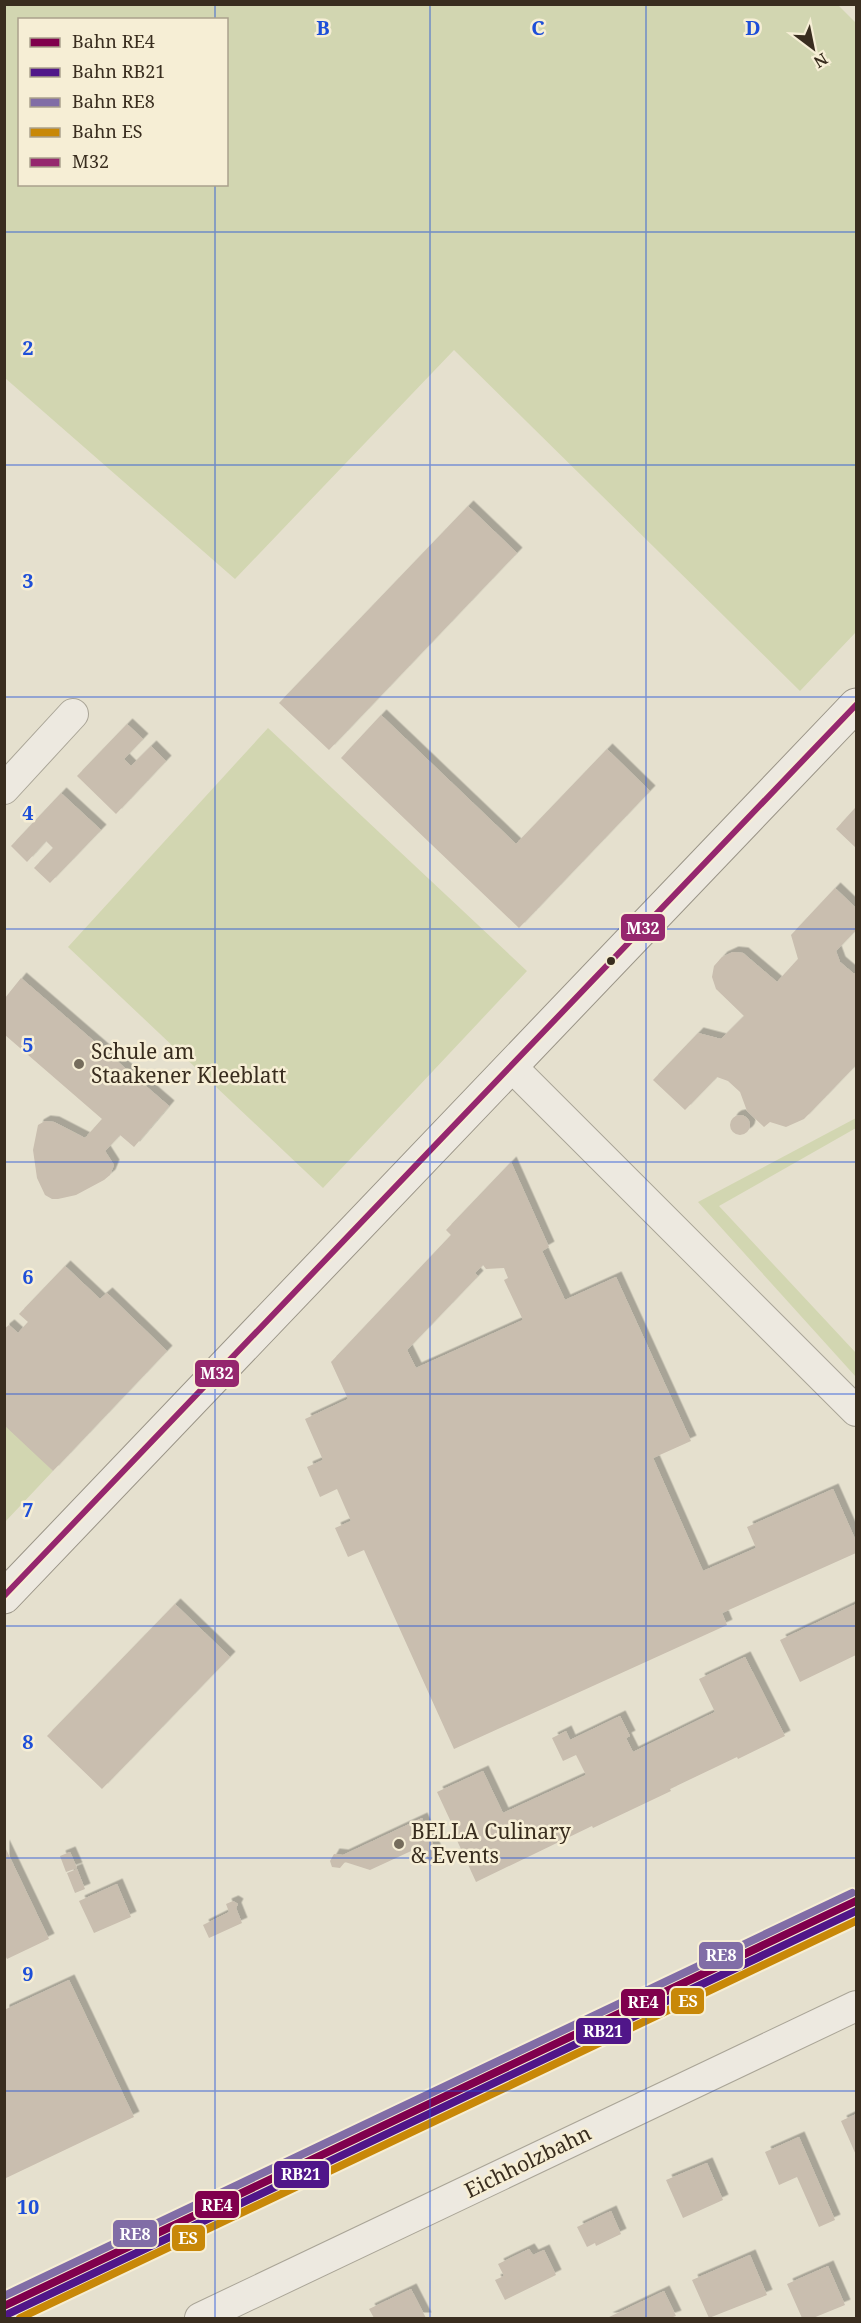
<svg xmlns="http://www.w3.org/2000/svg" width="861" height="2323" viewBox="0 0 861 2323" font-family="'Noto Serif',serif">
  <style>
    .green { fill: #d2d6b1; fill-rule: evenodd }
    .building { fill: #c9beaf; fill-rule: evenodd; filter: url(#shadow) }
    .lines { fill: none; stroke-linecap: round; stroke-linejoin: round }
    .street-casing { stroke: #aaa597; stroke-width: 32 }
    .secondary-casing { stroke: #9a9487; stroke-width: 35 }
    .street { stroke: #ede9e0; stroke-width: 30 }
    .secondary { stroke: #ede9e0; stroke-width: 33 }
    .bus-1-casing { stroke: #f6eed5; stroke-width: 10 }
    .bus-1 { stroke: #95276e; stroke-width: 6 }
    .rail-1-casing { stroke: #f6eed5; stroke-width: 12 }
    .rail-2-casing { stroke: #f6eed5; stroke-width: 12 }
    .rail-3-casing { stroke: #f6eed5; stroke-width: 12 }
    .rail-4-casing { stroke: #f6eed5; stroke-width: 12 }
    .rail-1 { stroke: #80004d; stroke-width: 8 }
    .rail-2 { stroke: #501689; stroke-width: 8 }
    .rail-3 { stroke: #816da6; stroke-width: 8 }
    .rail-4 { stroke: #c88808; stroke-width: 8 }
    .grid { fill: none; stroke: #1d4ed8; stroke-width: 1.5; stroke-opacity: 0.55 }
    .bus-dot { fill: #392d1f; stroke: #f6eed5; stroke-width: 2 }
    .poi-dot { fill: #756c5c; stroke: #f6eed5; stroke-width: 2 }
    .labels { text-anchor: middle; stroke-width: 5; stroke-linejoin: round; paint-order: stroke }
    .poi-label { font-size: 21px; fill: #392d1f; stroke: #f6eed5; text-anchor: start }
    .street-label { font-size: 21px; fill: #392d1f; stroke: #f6eed5 }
    .grid-label { font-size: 20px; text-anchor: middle; font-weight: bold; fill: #1d4ed8; stroke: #f6eed5; stroke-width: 5; stroke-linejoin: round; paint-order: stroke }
    .line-badge { stroke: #f6eed5; stroke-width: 2 }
    .badge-label { font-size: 16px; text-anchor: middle; font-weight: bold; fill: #fff }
  </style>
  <defs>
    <filter id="shadow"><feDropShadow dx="5.5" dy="-5.5" stdDeviation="0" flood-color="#0004"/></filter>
  </defs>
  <rect width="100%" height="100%" fill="#e5e0ce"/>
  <path class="green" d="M838,5l18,18v609l-56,59 -346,-341 -219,229 -230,-201v-373zM20,20h206v164h-206z
    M268,728l259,243 -204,217 -255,-241z
    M856,1118v10l-137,78 137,147v24l-158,-175z
    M4,1421l49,50 -48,51h-1z"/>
  <path class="building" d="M468,506l49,47 -188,197 -50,-47z
    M381,715l135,129 91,-95 43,42 -131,137 -178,-170z
    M127,724l16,15 -19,20 7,7 20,-20 15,15 -50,53 -39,-38z
    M61,793l40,37 -51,53 -16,-15 19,-20 -7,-7 -19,21 -16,-16z
    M856,807v41l-20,-19z
    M835,888l21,20v22l-20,21 4,11 13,11 3,1v91l-52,54 -18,8 -16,-5 -6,5 -17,-16 -7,-19 -12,-11 -11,-4 -32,33 -32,-30 45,-47 23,6 23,-23 -28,-27 -4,-12 2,-11 8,-9 11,-5 10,1 34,29 21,-23 -7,-24z
    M21,978l148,128 -35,41 -14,-12 -15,16 9,14 -4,10 -6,5 -28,15 -18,4h-6l-7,-4 -8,-17 -4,-28 5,-25 7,-4 9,1 31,16 17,-19 -97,-84v-37z
    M730 1125a10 10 0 1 1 20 0a10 10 0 1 1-20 0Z
    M511,1162l38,85 -7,4 23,49 51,-23 75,164 -38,17 50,113 53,-23 -9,-21 86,-38 23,52v12l-134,60 5,12 -273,124 -90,-199 -16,7 -13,-29 16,-7 -14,-32 -17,8 -13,-30 16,-7 -18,-41 43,-20 -17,-37 120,-127 -5,-5zM483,1265l3,4 18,-1 4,10 -4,2 19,40 -107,48 -9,-18 71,-74 -3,-3z
    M65,1266l35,33 7,-6 60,58 -114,120 -49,-46v-96l5,-4 9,8 10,-11 -9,-8z
    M175,1604l55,53 -128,132 -55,-53z
    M856,1604v51l-56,27 -20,-42z
    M745,1657l40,79 -47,23 -1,-2 -67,32 1,2 -78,37 -1,-2 -116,56 -21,-46 2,-1 -20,-43 46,-21 20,42 83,-38 -10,-20 -13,6 -11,-23 14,-7 4,9 50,-24 10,20 -4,2 7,14 82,-40 -16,-33z
    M422,1818l18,43 -9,5 -9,-20 -52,24 -25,-8 -5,6 -8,-1 -2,-6 4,-7 9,1z
    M4,1845l45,94 -42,20 -3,-6z
    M70,1852l7,16 -11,4 -6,-16z
    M77,1869l8,20 -10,4 -8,-20z
    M117,1884l14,33 -37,16 -15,-32z
    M233,1901l5,3 -2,4 6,15 -33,15 -6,-13 26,-13 -3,-8z
    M69,1980l65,137 -130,62v-169z
    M856,2114v41l-15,-34z
    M799,2137l36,83 -16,7 -22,-50 -18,8 -14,-33z
    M707,2163l16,37 -40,18 -17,-38z
    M611,2211l10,23 -25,12 -1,-3 -8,4 -10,-20z
    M529,2249l4,6 11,-5 12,25 -51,25 -10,-20 9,-4 -6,-12z
    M750,2255l17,40 -58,23 -17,-38z
    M828,2266l17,39 -32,13h-11l-15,-34z
    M411,2289l15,29h-52l-5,-9z
    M664,2291l12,25 -6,2h-63z"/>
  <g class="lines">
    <g class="street-casing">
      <path id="street" d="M4,789l69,-75
        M512,1067l344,344
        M200,2318l656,-312"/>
    </g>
    <g class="secondary-casing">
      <path id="secondary" d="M4,1597l852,-892"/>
    </g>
    <use href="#street" class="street"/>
    <use href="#secondary" class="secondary"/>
    <g class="bus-1-casing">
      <path id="bus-1" d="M4,1596l852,-891"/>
    </g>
    <use href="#bus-1" class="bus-1"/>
    <g class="rail-1-casing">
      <path id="rail-1" d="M4,2306l852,-405"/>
    </g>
    <g class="rail-2-casing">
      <path id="rail-2" d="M8,2314l848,-403"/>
    </g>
    <g class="rail-3-casing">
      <path id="rail-3" d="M4,2296l848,-403"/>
    </g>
    <g class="rail-4-casing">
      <path id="rail-4" d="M20,2318l836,-397"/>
    </g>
    <use href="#rail-1" class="rail-1"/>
    <use href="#rail-2" class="rail-2"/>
    <use href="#rail-3" class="rail-3"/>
    <use href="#rail-4" class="rail-4"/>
  </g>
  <path class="grid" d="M215,4v16M430,4v2314M646,4v2314M215,184v2134M4,232h852M4,465h852M4,697h852M4,929h852M4,1162h852M4,1394h852M4,1626h852M4,1858h852M4,2091h852"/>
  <circle class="bus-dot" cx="611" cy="961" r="5"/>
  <g class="poi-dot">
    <circle cx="79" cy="1064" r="6"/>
    <circle cx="399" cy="1844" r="6"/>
  </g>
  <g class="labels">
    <g class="poi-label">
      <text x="91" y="1059">Schule am<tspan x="91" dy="24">Staakener Kleeblatt</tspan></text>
      <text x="411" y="1839">BELLA Culinary<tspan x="411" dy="24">&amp; Events</tspan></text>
    </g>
    <g class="street-label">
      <text transform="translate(528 2162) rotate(-26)" y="7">Eichholzbahn</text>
    </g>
  </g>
  <g class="grid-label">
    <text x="323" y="35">B</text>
    <text x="538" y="35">C</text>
    <text x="753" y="35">D</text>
    <text x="28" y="355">2</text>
    <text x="28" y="588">3</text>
    <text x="28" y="820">4</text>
    <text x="28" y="1052">5</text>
    <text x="28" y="1284">6</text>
    <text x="28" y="1517">7</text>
    <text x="28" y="1749">8</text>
    <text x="28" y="1981">9</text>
    <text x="28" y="2214">10</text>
  </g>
  <g class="line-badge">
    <rect x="620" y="913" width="46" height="29" rx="6" fill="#95276e"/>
    <rect x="194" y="1359" width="46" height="29" rx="6" fill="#95276e"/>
    <rect x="698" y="1941" width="46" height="29" rx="6" fill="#816da6"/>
    <rect x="670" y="1987" width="35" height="28" rx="6" fill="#c88808"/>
    <rect x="620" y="1988" width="46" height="29" rx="6" fill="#80004d"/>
    <rect x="575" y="2017" width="57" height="28" rx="6" fill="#501689"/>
    <rect x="273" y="2160" width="57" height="29" rx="6" fill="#501689"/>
    <rect x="194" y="2190" width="46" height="29" rx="6" fill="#80004d"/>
    <rect x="112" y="2219" width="46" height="29" rx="6" fill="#816da6"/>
    <rect x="171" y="2224" width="35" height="28" rx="6" fill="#c88808"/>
  </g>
  <g class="badge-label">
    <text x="643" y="934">M32</text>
    <text x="217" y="1379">M32</text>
    <text x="721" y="1961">RE8</text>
    <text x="688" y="2007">ES</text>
    <text x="643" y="2008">RE4</text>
    <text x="603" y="2037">RB21</text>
    <text x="301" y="2180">RB21</text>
    <text x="217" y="2211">RE4</text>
    <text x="135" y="2240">RE8</text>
    <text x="188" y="2244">ES</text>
  </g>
  <rect width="861" height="2323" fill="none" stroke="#392d1f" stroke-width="12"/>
  <rect x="18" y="18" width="210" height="168" fill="#f6eed5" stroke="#aaa18c" stroke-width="1.5"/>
  <rect x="30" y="38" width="30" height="9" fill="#80004d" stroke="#aaa18c" stroke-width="1.5"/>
  <text x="72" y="48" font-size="18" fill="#392d1f">Bahn RE4</text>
  <rect x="30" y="68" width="30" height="9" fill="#501689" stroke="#aaa18c" stroke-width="1.5"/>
  <text x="72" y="78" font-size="18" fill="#392d1f">Bahn RB21</text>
  <rect x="30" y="98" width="30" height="9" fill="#816da6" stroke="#aaa18c" stroke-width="1.5"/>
  <text x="72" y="108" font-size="18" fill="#392d1f">Bahn RE8</text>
  <rect x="30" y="128" width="30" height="9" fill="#c88808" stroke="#aaa18c" stroke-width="1.5"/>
  <text x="72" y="138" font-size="18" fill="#392d1f">Bahn ES</text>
  <rect x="30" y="158" width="30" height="9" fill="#95276e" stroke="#aaa18c" stroke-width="1.5"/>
  <text x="72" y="168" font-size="18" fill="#392d1f">M32</text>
  <g transform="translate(813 48) rotate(148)" stroke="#f6eed5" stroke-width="4.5" paint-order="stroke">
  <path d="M0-4.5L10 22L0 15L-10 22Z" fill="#392d1f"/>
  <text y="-9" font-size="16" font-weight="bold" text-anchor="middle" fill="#392d1f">N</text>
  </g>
</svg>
